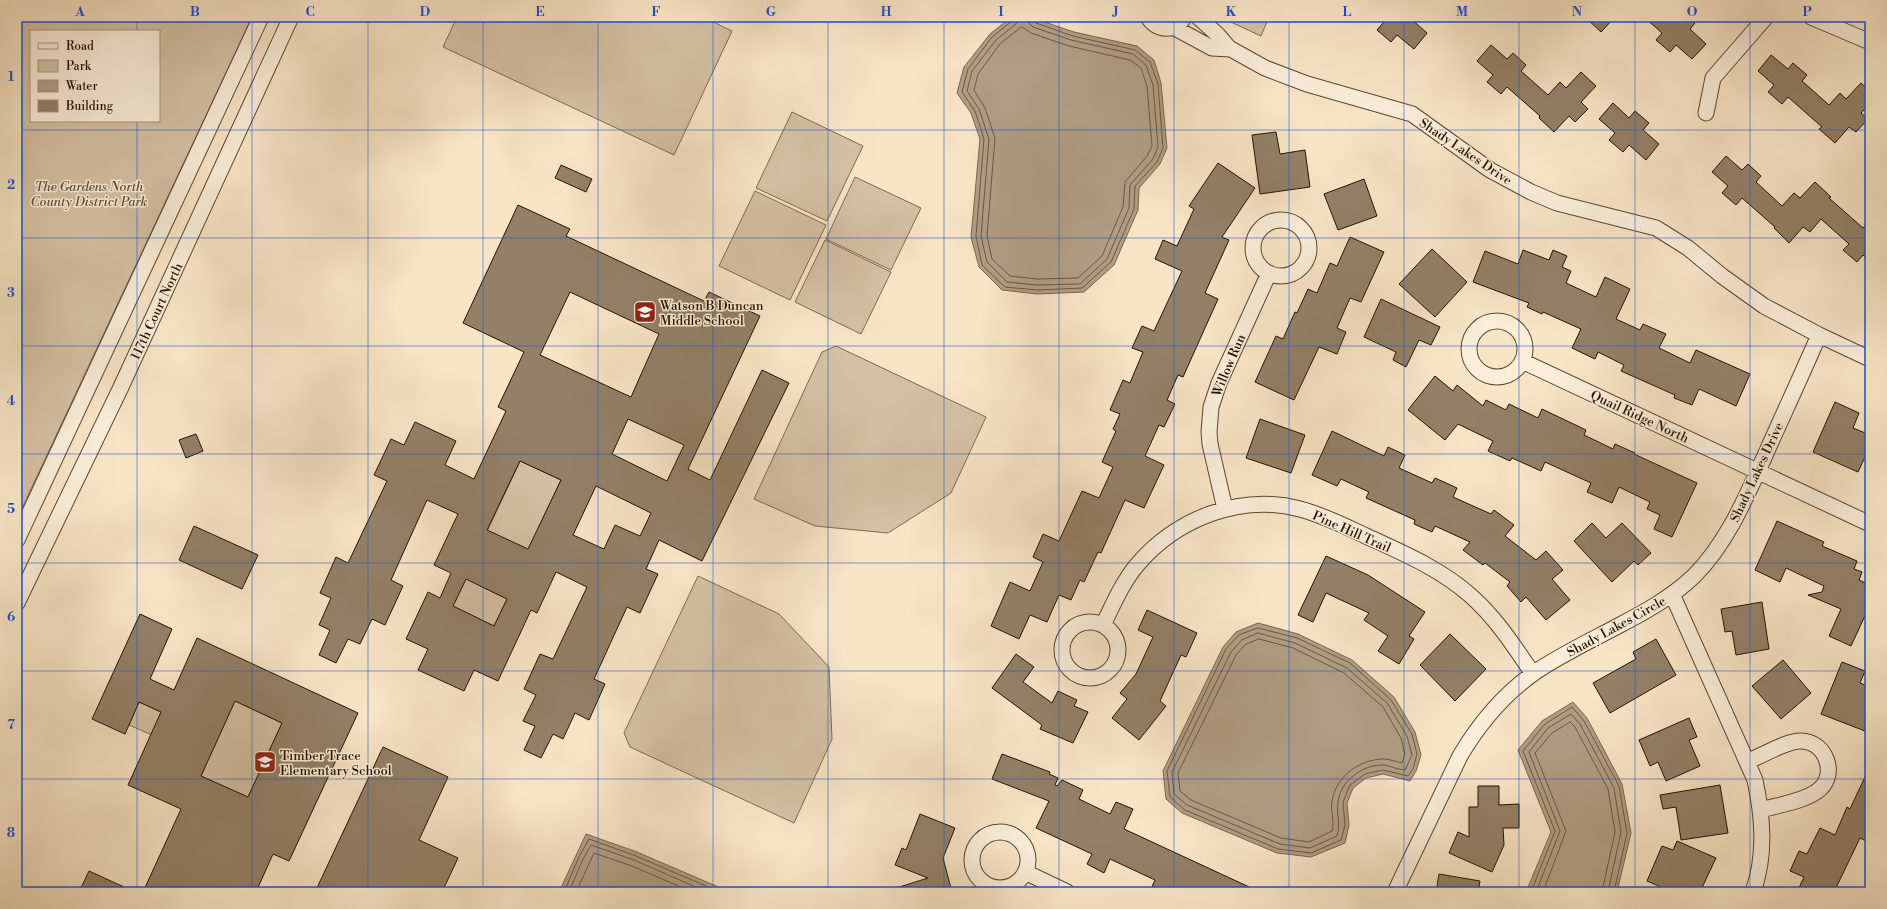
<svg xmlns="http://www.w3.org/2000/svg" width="1887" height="909" viewBox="0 0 1887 909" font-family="'Libre Bodoni',serif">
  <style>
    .green { fill: #d4c1a4; stroke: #7c6a52; fill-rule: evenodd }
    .water { fill: #b09d83; stroke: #78654f }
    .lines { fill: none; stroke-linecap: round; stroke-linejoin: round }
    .shore { stroke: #6a5842; stroke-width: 1 }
    .building { fill: #938067; stroke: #251200; fill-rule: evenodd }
    .minor-casing { stroke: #5a4732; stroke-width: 17 }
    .minor { stroke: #faeeda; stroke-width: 15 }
    .grid { fill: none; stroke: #1d4ed8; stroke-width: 1; stroke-opacity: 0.55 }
    .labels { text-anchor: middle; stroke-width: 3; stroke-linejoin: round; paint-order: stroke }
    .street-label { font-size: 13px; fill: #251200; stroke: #faeeda }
    .park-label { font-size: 13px; font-style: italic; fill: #624f39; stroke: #faeeda }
    .poi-label { font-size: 13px; fill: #251200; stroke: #faeeda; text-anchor: start }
    .neatline { fill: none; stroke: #1d4ed8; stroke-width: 1.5 }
    .grid-label { font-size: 13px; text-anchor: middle; font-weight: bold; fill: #1d4ed8 }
  </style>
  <rect width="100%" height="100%" fill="#f8e5c6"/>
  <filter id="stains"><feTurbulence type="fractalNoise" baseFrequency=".005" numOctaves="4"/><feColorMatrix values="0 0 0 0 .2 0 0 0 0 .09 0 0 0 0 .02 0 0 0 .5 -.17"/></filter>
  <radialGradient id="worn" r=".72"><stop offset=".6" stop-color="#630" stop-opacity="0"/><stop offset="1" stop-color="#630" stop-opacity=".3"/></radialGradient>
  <path class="green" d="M17,17h235l-235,502zM31,31h128v90h-128z
    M457,17h246l29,14 -58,124 -231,-108z
    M1220,17h49l-8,19z
    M792,112l71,34 -36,75 -71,-33z
    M855,177l66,31 -30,62 -65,-31z
    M755,191l71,34 -36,75 -71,-34z
    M825,240l66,32 -30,62 -66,-32z
    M836,346l150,71 -35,76 -63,40 -73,-7 -61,-27 68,-147z
    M520,461l41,19 -43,92 -41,-19z
    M698,576l81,38 50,53 3,72 -38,84 -164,-76 -6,-14z
    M466,579l41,20 -13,27 -41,-20z
    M235,701l47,22 -34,74 -47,-21z
    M139,702l22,10 -9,23 -23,-10z"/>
  <path class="water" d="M1030,17l44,15 63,14 17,14 7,23 6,65 -7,16 -21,24 -1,22 -24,55 -30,27 -47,2 -35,-4 -23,-23 -8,-30 9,-98 -9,-26 -14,-20 7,-26 26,-33 20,-16z
    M1258,623l40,11 54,26 42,37 21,35 6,23 -5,16 -6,10 -27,-7 -17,4 -13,10 -6,15 2,22 -4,18 -34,14 -34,-4 -95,-40 -16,-14 -3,-28 60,-124 13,-15z
    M1573,702l14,16 35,66 9,49 -14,59h-91l25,-60 -33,-82 24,-29z
    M586,834l51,18 93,40h-171z"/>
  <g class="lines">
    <path class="shore" d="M1013,17l-1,4 -20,16 -24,32 -6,23 13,19 9,28 -8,97 6,29 23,22 32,3 45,-2 29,-26 23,-53 1,-23 22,-24 6,-14 -5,-64 -8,-22 -15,-12 -62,-14 -37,-13 -3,-6
      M1018,17l-2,7 -20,16 -24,31 -5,20 12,18 10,30 -8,97 6,26 20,20 30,3 43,-1 27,-25 22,-51 1,-23 23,-26 5,-12 -5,-62 -7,-20 -13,-11 -62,-14 -38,-13 -4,-4 -1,-6
      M1022,27l9,6 38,13 61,14 11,8 6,18 5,60 -5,10 -22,26 -2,25 -21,49 -24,22 -41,1 -27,-3 -18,-17 -5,-23 8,-98 -10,-30 -11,-18 4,-16 22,-30z
      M1258,628l39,10 53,25 41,37 21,34 5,20 -4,15 -5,7 -25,-6 -18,4 -15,11 -7,17 2,23 -4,15 -30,13 -33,-4 -93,-39 -15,-13 -3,-26 59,-122 13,-14z
      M1258,633l37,10 52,25 40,35 20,33 5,19 -7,15c-7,0 -13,-4 -21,-5 -21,-1 -44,16 -46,37 -2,13 3,20 -1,34l-27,12 -30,-4 -93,-39 -13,-11 -2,-22 59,-120 11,-12z
      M1259,639l34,9 51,25 39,34 18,31 4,16 -3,9c-6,-1 -12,-4 -18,-4 -24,0 -48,17 -52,42 -2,10 3,20 0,30l-23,11 -28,-4 -90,-38 -11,-9 -2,-18 58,-118 9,-10z
      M564,892l15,-35 10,-18 47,17 84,36
      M569,892l14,-33 8,-14 43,15 73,32
      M576,892l18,-39 38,13 60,26
      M1531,892l24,-61 -32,-80 22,-27 27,-17 12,14 35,65 8,47 -13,59
      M1536,892l24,-61 -31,-79 19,-24 23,-14 9,10 34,64 7,44 -13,60
      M1543,892l23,-61 -31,-78 17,-20 18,-11 5,5 33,62 7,43 -13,60"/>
  </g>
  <path class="building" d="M1388,17h21l18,16 -13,16 -17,-14 -6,7 -14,-12z
    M1585,17h30l-14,15z
    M1644,17h45l6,6 -5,6 16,15 -14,15 -16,-14 -6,7 -14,-12 6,-7z
    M1491,45l16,14 6,-6 13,12 -5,6 27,24 12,-13 6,6 15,-16 15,14 -15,16 7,7 -13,13 -6,-6 -15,16 -15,-14 1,-2 -33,-29 -6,7 -14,-12 6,-7 -16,-14z
    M1771,55l17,14 5,-6 14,12 -5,6 27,24 11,-12 6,6 15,-16 9,8v13l-9,9 7,6 -12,13 -7,-5 -14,16 -16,-14 3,-2 -34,-30 -6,7 -14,-12 6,-7 -16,-14z
    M1613,103l16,15 6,-7 14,12 -6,7 16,14 -13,16 -17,-15 -6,7 -14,-12 6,-7 -16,-14z
    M1276,132l4,22 25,-4 5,37 -50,7 -8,-59z
    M1726,156l16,14 6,-6 13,12 -5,6 26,24 12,-13 6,5 15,-16 16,15 -2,1 34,30 7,-8v42l-7,-7 -6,7 -14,-12 6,-6 -28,-25 -11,13 -7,-5 -14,16 -15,-15 1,-1 -33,-29 -6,7 -14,-12 6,-7 -16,-14z
    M1218,163l37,25 -33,49 7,3 -24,53 13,6 -35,78 -5,-2 -11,25 8,4 -11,23 -5,-2 -14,31 19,9 -20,43 -19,-8 -24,53 -3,-1 -14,30 -4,-2 -9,20 -12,-5 -12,27 -17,-7 -11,24 -28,-13 19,-44 20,9 13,-29 -10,-5 10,-23 16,7 23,-50 17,7 14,-31 -11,-5 14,-31 -3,-2 7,-15 -10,-4 13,-30 7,3 13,-31 -11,-4 10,-22 12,5 28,-60 -27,-12 8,-19 14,6 17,-37 -5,-3z
    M561,165l31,14 -6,13 -31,-14z
    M1364,179l13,37 -39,14 -14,-36z
    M518,205l52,24 -4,7 138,65 5,-9 51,24 -72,153 22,11 52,-110 27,13 -87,178 -43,-21 -13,29 12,5 -18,39 -13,-6 -33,72 11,5 -16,36 -14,-7 -12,26 -10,-5 -12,24 -17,-8 11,-24 -12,-5 13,-26 -12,-6 16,-35 13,5 34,-72 -31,-15 -19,41 -6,-3 -33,71 -24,-11 -10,21 -46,-21 10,-21 -22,-10 22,-47 12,6 11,-25 -17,-8 24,-51 -31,-14 -36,80 12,6 -18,39 -13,-6 -12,25 -12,-5 -12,24 -17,-8 11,-25 -11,-5 12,-27 -11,-5 16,-36 12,6 39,-82 -13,-6 17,-36 13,6 11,-23 41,19 -11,24 29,14 32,-68 -8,-4 26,-55 -61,-29zM570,292l89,42 -28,63 -91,-42zM628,419l56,26 -17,36 -55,-27zM520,461l41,19 -33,69 -41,-19zM596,486l55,27 -11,23 -25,-11 -11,24 -31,-14zM466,579l41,20 -13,27 -41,-20z
    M1350,237l34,15 -23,50 -11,-4 -13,30 9,4 -9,22 -18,-7 -25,53 -39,-18 21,-46 7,3 12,-27 2,1 11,-24 9,4 13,-30 7,3z
    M1432,249l35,33 -32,35 -36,-33z
    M1523,250l26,10 4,-10 14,6 -5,11 9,4 -5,12 30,14 9,-20 25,12 -14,30 24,11 3,-6 23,10 -7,14 31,15 6,-13 54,24 -14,32 -37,-17 -7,16 -18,-7 1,-3 -54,-24 3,-6 -26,-13 -3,7 -23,-11 9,-19 -38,-17 -1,2 -15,-7 2,-4 -56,-21 12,-31 33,13z
    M1381,299l59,28 -9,18 -12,-5 -13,27 -13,-7 3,-8 -32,-15z
    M1435,376l18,15 4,-6 26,21 3,-6 20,10 3,-6 29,14 4,-9 44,21 -2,5 29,14 2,-5 20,9 -1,1 63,29 -25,54 -18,-8 6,-14 -13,-6 3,-7 -31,-15 -7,16 -25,-11 4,-9 -46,-21 -4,9 -29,-13 -2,3 -22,-10 5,-10 -35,-17 -13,16 -37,-30z
    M1835,402l24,11 -6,15 17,7v11l-12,26 -45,-20z
    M1260,419l45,16 -14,38 -45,-15z
    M1332,431l52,25 4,-9 17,8 -6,13 33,15 3,-5 22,10 -4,9 38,17 3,-4 20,15 -9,11 31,24 10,-9 17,19 -11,9 18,21 -24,20 -20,-23 -5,5 -14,-16 3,-4 -25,-19 -2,2 -20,-15 7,-8 -35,-16 -3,6 -18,-8 1,-4 -49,-22 3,-6 -28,-13 -4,7 -25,-11z
    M196,434l7,17 -17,7 -7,-18z
    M1777,521l47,21 -2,4 35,15 -3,8 8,3 -3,8 11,5v20l-19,41 -22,-10 12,-27 -33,-14 14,-3 2,-6 -38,-18 -6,14 -25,-12z
    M1592,523l14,15 16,-15 29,30 -13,12 -4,-4 -22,21 -38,-41z
    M194,526l64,29 -16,34 -63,-29z
    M1326,556l42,19 57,37 -16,24 5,3 -15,25 -21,-13 10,-15 -24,-16 5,-7 -43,-20 -13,29 -15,-7z
    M1762,602l7,47 -33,6 -4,-24 -7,1 -4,-23z
    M1147,610l50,23 -11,24 -5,-2 -21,46 6,5 -27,34 -27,-22 15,-19 -7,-6 16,-19 17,-37 -15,-7z
    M140,614l32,15 -22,50 24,11 23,-52 161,75 -69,148 -16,-7 -17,38h-113l38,-83 -53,-24 33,-73 -22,-10 -14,32 -33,-15zM235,701l47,22 -34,74 -47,-21z
    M1450,634l36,35 -31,32 -35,-36z
    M1656,639l20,36 -66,38 -17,-30 43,-24 -3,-7z
    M1016,654l18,13 -11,15 29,21 6,-12 19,9 -3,6 14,6 -15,31 -33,-14 2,-4 -50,-37z
    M1783,660l28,33 -30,26 -29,-33z
    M1842,662l23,9 -5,12 10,4v46l-49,-19z
    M1689,718l8,19 -8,3 11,26 -34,15 -8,-19 -8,4 -11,-26z
    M383,747l65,30 -29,63 39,18 -16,34h-127z
    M1002,754l48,18 -1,2 9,4 -3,7 2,1 5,-6 21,10 -4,9 31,15 6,-12 17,7 -9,20 136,63h-102l-7,-3 4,-9 -45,-21 -6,14 -17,-9 5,-10 -56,-26 13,-27 -57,-22z
    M1870,766v77l-10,-5 -26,54h-37l7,-15 -14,-6 9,-20 8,3 13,-26 15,7 12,-28 3,2z
    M1720,785l8,48 -47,7 -5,-33 -13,2 -3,-14z
    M1478,786h21v19l20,-1v24h-16l1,17 -12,27 -43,-19 9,-21 11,5v-30h9z
    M920,814l35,14 -12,30 9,34h-58l-1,-3 35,-11 -33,-13 7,-17 4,2z
    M1677,841l39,17 -16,34h-27l-26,-11 15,-35 11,4z
    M89,871l46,21h-56z
    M1439,874l41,7 -2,11h-42z"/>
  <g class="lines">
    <g class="minor-casing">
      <path id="minor" d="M1148,17c8,14 28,16 36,0
        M1198,17l20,18 11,13 36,20 42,16 105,30 78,56 41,22 26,11 99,25 32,20 34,28 42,30 55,29 51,24
        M1811,17l59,25
        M1173,27l39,21 18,1
        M1706,113l7,-35 53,-61
        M1253 248a28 28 0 1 1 56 0a28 28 0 1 1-56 0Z
        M1469 349a28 28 0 1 1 56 0a28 28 0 1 1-56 0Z
        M1522,361l348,163
        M1225,509l-15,-65 -1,-12 2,-25 8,-24 50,-110
        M17,540l244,-523
        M1672,594l83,186c8,38 11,75 -2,112
        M17,603l104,-216 170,-370
        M1062 650a28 28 0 1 1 56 0a28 28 0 1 1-56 0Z
        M1103,625c10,-20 19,-42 34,-60 39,-46 103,-72 163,-56 23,6 45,17 66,27 37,17 75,33 105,60 25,22 43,50 62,78
        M1748,761c14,-5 36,-19 51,-20 27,-2 41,36 17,51 -15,10 -38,13 -55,18
        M972 860a28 28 0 1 1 56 0a28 28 0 1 1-56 0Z
        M1025,872l42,20
        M1395,892l65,-136c19,-32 43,-61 74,-83 26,-18 56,-32 84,-47 27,-14 54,-29 76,-50 34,-34 53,-81 73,-125 17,-38 35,-77 52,-116"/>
    </g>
    <use href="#minor" class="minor"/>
  </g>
  <path class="grid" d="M137,17v14M252,17v875M368,17v875M483,17v875M598,17v875M713,17v875M828,17v875M944,17v875M1059,17v875M1174,17v875M1289,17v875M1404,17v875M1519,17v875M1635,17v875M1750,17v875M137,121v771M17,130h1853M17,238h1853M17,346h1853M17,454h1853M17,563h1853M17,671h1853M17,779h1853"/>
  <defs>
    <g id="school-square" transform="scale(1.15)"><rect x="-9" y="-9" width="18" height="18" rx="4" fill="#8f2418" stroke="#faeeda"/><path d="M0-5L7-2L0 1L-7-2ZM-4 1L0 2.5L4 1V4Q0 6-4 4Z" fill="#fff"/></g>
  </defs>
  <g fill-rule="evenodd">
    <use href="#school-square" x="645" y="312"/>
    <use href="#school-square" x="265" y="762"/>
  </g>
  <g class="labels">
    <g class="street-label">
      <text transform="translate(1466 151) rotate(34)" y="5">Shady Lakes Drive</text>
      <text transform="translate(156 311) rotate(-65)" y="5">117th Court North</text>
      <text transform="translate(1228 365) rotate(-67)" y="5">Willow Run</text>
      <text transform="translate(1640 416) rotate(25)" y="5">Quail Ridge North</text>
      <text transform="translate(1756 472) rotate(-65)" y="5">Shady Lakes Drive</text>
      <text transform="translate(1352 531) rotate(24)" y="5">Pine Hill Trail</text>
      <text transform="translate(1616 626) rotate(-29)" y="5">Shady Lakes Circle</text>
    </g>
    <g class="park-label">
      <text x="89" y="191">The Gardens North<tspan x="89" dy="15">County District Park</tspan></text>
    </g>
    <g class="poi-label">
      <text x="660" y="310">Watson B Duncan<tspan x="660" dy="15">Middle School</tspan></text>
      <text x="280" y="760">Timber Trace<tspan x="280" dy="15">Elementary School</tspan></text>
    </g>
  </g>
  <rect width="1887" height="909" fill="none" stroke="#f8e5c6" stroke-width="44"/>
  <rect x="30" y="30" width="130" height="92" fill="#faeeda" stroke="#a59683"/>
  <rect x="38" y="43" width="20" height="6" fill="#faeeda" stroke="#a59683"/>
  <text x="66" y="50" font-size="12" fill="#251200">Road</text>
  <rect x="38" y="60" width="20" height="12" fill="#d4c1a4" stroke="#a59683"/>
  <text x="66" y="70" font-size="12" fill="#251200">Park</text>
  <rect x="38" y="80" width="20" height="12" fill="#b09d83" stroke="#a59683"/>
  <text x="66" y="90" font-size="12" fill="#251200">Water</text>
  <rect x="38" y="100" width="20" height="12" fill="#938067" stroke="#a59683"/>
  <text x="66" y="110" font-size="12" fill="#251200">Building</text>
  <rect x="22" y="22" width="1843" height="865" class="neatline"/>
  <g class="grid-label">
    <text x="80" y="16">A</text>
    <text x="195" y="16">B</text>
    <text x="310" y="16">C</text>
    <text x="425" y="16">D</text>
    <text x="540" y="16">E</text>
    <text x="656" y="16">F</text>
    <text x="771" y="16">G</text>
    <text x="886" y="16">H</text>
    <text x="1001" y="16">I</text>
    <text x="1116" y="16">J</text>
    <text x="1231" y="16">K</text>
    <text x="1347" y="16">L</text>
    <text x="1462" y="16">M</text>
    <text x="1577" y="16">N</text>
    <text x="1692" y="16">O</text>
    <text x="1807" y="16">P</text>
    <text x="11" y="81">1</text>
    <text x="11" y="189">2</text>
    <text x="11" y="297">3</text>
    <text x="11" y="405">4</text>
    <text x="11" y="513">5</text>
    <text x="11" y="621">6</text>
    <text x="11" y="729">7</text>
    <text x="11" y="837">8</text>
  </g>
  <rect width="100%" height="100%" filter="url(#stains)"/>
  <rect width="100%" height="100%" fill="url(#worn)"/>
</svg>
